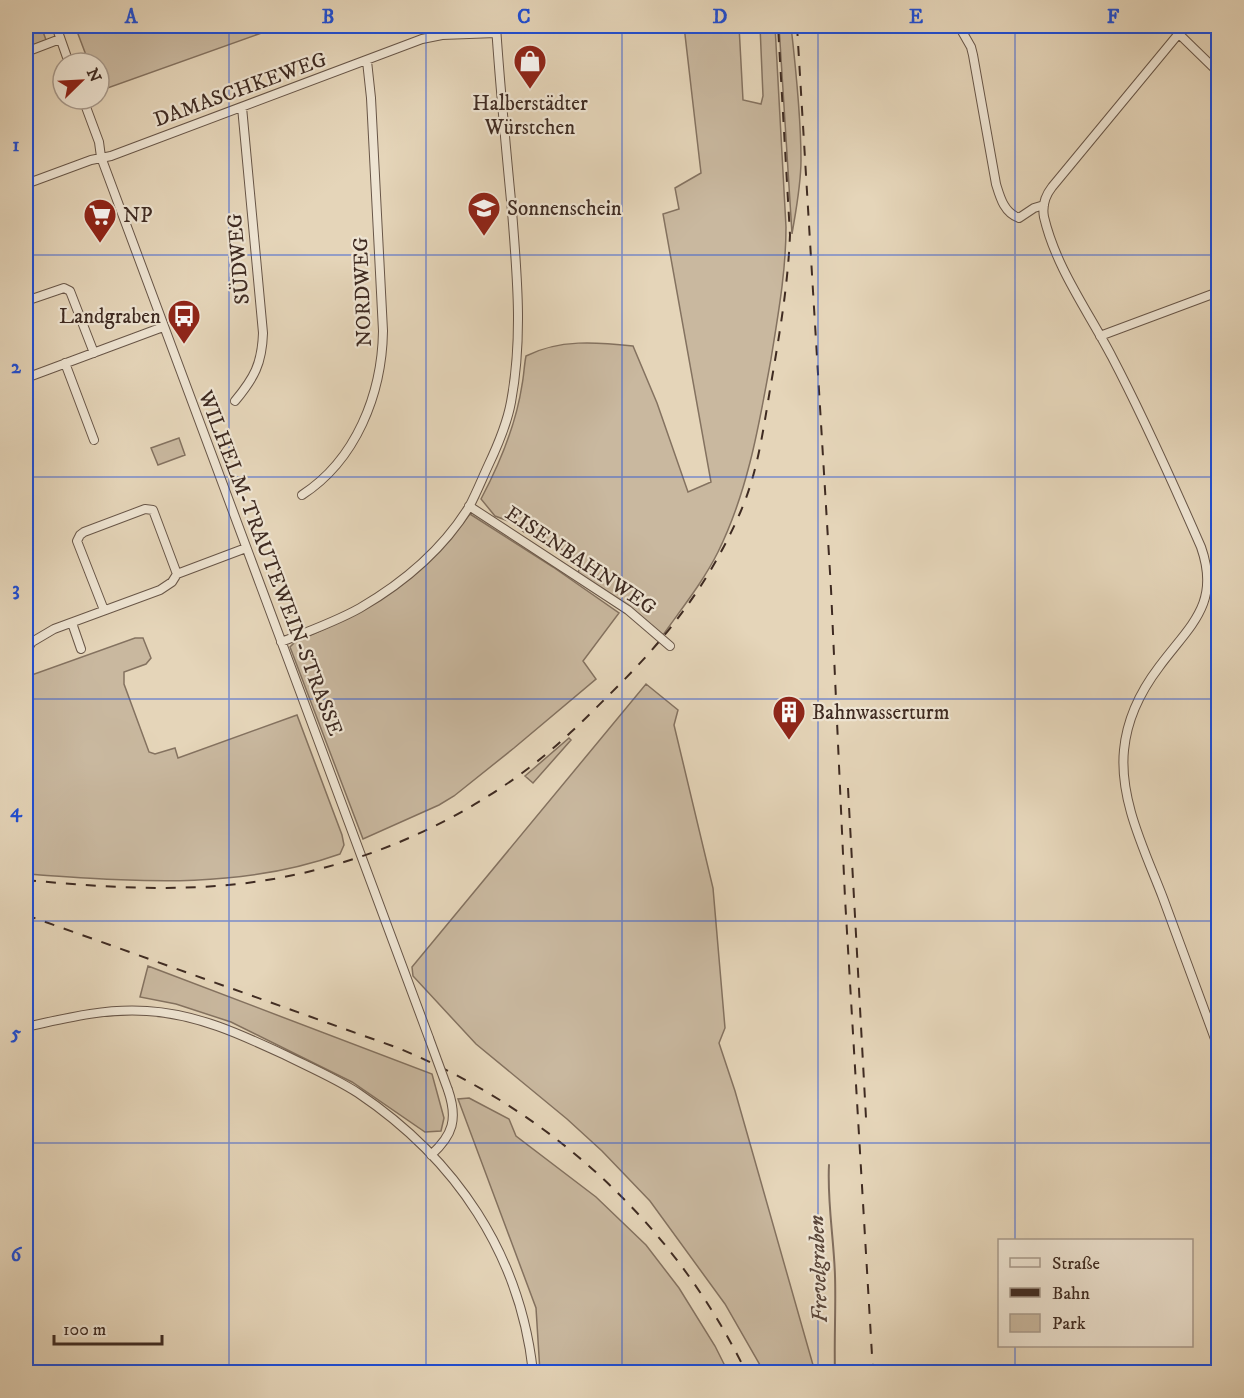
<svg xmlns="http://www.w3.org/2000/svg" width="1244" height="1398" viewBox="0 0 1244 1398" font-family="'IM FELL DW Pica',serif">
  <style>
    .green { fill: #c9b89f; stroke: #847260; stroke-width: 1.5 }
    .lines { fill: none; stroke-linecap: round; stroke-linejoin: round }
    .stream { stroke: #816e5e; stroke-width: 2 }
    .minor-casing { stroke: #685648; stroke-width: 10 }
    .minor { stroke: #eee4d2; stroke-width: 8 }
    .rail { stroke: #3f2b22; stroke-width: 2; stroke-dasharray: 10 10; stroke-linecap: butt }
    .minor-bridge-casing { stroke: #685648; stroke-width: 10; stroke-linecap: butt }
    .minor-bridge { stroke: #eee4d2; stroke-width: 8 }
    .grid { fill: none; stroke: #1d4ed8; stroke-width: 1.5; stroke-opacity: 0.55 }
    .labels { text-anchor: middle; stroke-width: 4.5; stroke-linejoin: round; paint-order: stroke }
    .street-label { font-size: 21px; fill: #3f2b22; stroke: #eee4d2 }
    .poi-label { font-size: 21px; fill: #3f2b22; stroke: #eee4d2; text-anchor: start }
    .water-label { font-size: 22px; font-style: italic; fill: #5a473b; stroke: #eee4d2 }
    .neatline { fill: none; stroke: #1d4ed8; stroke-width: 2 }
    .grid-label { font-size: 20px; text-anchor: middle; font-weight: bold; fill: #1d4ed8 }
  </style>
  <rect width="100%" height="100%" fill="#e5d5b9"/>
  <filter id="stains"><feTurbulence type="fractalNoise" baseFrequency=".00333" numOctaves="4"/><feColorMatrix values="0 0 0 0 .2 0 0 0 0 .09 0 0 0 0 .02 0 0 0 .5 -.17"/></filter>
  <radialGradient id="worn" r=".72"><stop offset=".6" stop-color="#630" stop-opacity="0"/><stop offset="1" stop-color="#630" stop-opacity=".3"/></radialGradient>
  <path class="green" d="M26,26h15l5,14 -20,8z
    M75,26h206l-179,64 -3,-1v-26h-10z
    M684,26h55l4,74 18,4 2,-8 -3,-70h15l11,201c0,45 -8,88 -15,132 -12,66 -23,132 -53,193 -15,30 -36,56 -55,83l-85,-62 5,-15 -8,-1 -29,-17 -22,-8 -13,-10 -16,-6 -14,-17c19,-36 35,-74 41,-114 2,-10 2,-19 4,-29 33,-17 71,-14 107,-10l24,57 31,89 23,-10 -48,-268 16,-5 -4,-21 26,-15z
    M779,26h12c5,44 10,90 10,134 0,25 -5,50 -9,74z
    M179,438l6,17 -27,10 -7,-17z
    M470,514l83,53 66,46 -36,48 13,18 -82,69 -60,48 -15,9 -76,34 -73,-192 5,-5c80,-34 121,-59 175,-128z
    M135,638h8l8,20 -5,6 -22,8v12l25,68 6,2 20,-6 3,10 119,-43 45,120 2,10 -4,9c-104,37 -207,27 -314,20v-197z
    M646,684l32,26 -4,15 39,163 12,140 -6,15 16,48 80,281h-51l-39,-68 -75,-103 -48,-50 -35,-32 -91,-75 -63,-68 -1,-9z
    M569,738l2,2 -38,43 -8,-7z
    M148,966l284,108 12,44 -3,13 -16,1 -73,-50 -121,-60 -55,-18 -36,-7z
    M469,1098l40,21 7,17 80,61 50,48 33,43 36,58 13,26h-188l-4,-64 -78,-209z"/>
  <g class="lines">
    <path class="stream" d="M829,1165c-2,37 5,74 6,111 1,32 -1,64 0,96"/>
    <g class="minor-casing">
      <path id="minor" d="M56,26l13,37
        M959,26l12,21 2,8 23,129c4,13 8,29 23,34l15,-10 10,-3
        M1185,26l-133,161c-7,9 -10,19 -8,30 12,51 44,94 68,140 32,61 61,126 89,190 20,57 -11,78 -42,120 -19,25 -32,52 -35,83 -5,50 21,101 39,148 18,50 37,99 55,149
        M1179,34l39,38
        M26,52l34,-13
        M83,99l16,43 2,15 328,881
        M26,184l65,-24 20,-4 311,-117 20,-4 54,-2
        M26,301l38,-13 6,3 24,62
        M1100,336l118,-44
        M65,363l29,77
        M26,378l137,-51
        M235,401c19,-23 27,-37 28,-68l-21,-226
        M302,495c54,-35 80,-101 81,-164l-12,-233 -4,-37
        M469,506l159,104 42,36
        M104,610l-27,-69 3,-6 4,-3 61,-23 8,1 24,64
        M72,623l9,26
        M281,642c26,-10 54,-20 79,-34 43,-25 83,-59 109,-101 7,-13 13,-28 19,-41 10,-21 19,-42 23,-64 12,-64 6,-127 1,-191 -6,-62 -12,-124 -16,-185
        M26,651l6,-9 22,-13 106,-39 12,-8 5,-8 69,-26
        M26,1027c40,-9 80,-19 121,-16 50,3 93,23 138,44 24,12 50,23 73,38 98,66 162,161 175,279
        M431,1155c22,-20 27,-36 17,-65"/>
    </g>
    <use href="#minor" class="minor"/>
    <path class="rail" d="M797,26l34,563 14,309 28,474
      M848,788l18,330
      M26,880c86,8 172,14 258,-3 89,-17 178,-57 250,-113 27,-21 52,-46 76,-70 56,-55 99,-110 130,-181 19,-43 24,-90 32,-135 8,-47 16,-94 18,-143l-12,-209
      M26,915l372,133c153,63 276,176 348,324"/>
    <g class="minor-bridge-casing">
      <path id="minor-bridge" d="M429,1038l19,52"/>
    </g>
    <use href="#minor-bridge" class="minor-bridge"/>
  </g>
  <path class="grid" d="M229,26v1346M426,26v1346M622,26v1346M818,26v1346M1015,26v1214M26,255h1192M26,477h1192M26,699h1192M26,921h1192M26,1143h1192M1015,1346v26"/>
  <defs>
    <g id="shop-pin" transform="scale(1.725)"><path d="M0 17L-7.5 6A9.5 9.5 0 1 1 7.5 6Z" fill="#8f2418" stroke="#eee4d2"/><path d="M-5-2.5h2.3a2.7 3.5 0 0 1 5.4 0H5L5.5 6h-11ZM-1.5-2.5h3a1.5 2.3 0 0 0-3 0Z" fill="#fff"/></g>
    <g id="school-pin" transform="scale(1.725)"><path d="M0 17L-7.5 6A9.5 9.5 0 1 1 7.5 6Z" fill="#8f2418" stroke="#eee4d2"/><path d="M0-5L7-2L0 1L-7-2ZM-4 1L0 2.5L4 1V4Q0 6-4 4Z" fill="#fff"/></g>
    <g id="supermarket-pin" transform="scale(1.725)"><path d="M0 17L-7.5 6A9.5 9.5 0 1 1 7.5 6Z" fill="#8f2418" stroke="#eee4d2"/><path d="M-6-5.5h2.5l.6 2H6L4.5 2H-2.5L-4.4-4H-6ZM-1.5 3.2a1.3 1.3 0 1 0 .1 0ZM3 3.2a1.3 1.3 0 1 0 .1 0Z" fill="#fff"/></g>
    <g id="bus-pin" transform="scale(1.725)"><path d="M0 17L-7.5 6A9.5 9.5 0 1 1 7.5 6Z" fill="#8f2418" stroke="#eee4d2"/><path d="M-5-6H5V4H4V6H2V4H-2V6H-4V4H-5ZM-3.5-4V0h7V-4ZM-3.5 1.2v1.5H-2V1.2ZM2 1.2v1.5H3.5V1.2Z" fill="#fff"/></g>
    <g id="building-pin" transform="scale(1.725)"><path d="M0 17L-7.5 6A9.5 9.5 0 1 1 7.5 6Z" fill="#8f2418" stroke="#eee4d2"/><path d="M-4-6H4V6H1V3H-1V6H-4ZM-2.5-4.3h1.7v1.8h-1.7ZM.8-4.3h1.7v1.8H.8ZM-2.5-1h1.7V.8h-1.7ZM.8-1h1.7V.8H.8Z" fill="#fff"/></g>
  </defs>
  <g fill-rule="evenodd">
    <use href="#shop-pin" x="530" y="61"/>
    <use href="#school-pin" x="484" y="208"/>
    <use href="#supermarket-pin" x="100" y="215"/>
    <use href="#bus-pin" x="184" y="316"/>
    <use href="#building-pin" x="789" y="712"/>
  </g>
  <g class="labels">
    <g class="street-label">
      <text transform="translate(240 89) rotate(-20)" y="7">DAMASCHKEWEG</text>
      <text transform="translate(238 259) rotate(-95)" y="7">SÜDWEG</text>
      <text transform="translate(362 292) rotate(-92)" y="7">NORDWEG</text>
      <text transform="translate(581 560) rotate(34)" y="7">EISENBAHNWEG</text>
      <text transform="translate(271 563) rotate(69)" y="7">WILHELM-TRAUTEWEIN-STRASSE</text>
    </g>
    <g class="poi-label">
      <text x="530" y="110" text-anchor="middle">Halberstädter<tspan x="530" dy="24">Würstchen</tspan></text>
      <text x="507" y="215">Sonnenschein</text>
      <text x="123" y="222">NP</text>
      <text x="161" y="323" text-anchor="end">Landgraben</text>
      <text x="812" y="719">Bahnwasserturm</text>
    </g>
    <g class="water-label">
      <text transform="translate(817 1269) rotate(-92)" y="8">Frevelgraben</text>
    </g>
  </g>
  <rect width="1244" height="1398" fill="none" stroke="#e5d5b9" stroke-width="66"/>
  <rect x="998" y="1239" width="195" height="108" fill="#eee4d2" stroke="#a89a8c" stroke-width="1.5"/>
  <rect x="1010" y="1258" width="30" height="9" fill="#eee4d2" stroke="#a89a8c" stroke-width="1.5"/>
  <text x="1052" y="1269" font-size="18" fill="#3f2b22">Straße</text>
  <rect x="1010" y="1288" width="30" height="9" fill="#3f2b22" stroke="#a89a8c" stroke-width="1.5"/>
  <text x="1052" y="1299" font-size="18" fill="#3f2b22">Bahn</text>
  <rect x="1010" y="1314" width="30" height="18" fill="#c9b89f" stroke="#a89a8c" stroke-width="1.5"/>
  <text x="1052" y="1329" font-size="18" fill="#3f2b22">Park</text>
  <g transform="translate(81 81) rotate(66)"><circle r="28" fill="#eee4d2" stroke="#a89a8c" stroke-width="1.5"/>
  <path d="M0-4.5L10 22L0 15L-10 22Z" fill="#8f2418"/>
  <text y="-9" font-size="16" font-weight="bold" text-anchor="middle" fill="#3f2b22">N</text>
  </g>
  <path d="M54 1335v9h108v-9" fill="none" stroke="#3f2b22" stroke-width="3"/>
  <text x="63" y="1335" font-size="18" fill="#3f2b22" stroke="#eee4d2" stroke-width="4.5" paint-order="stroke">100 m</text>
  <rect x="33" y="33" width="1178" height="1332" class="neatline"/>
  <g class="grid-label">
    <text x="131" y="23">A</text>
    <text x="328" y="23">B</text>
    <text x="524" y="23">C</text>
    <text x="720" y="23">D</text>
    <text x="916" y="23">E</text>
    <text x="1113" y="23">F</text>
    <text x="16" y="151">1</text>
    <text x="16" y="373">2</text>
    <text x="16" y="595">3</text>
    <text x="16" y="817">4</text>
    <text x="16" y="1039">5</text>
    <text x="16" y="1261">6</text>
  </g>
  <rect width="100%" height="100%" filter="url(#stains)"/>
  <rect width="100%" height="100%" fill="url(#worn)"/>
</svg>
